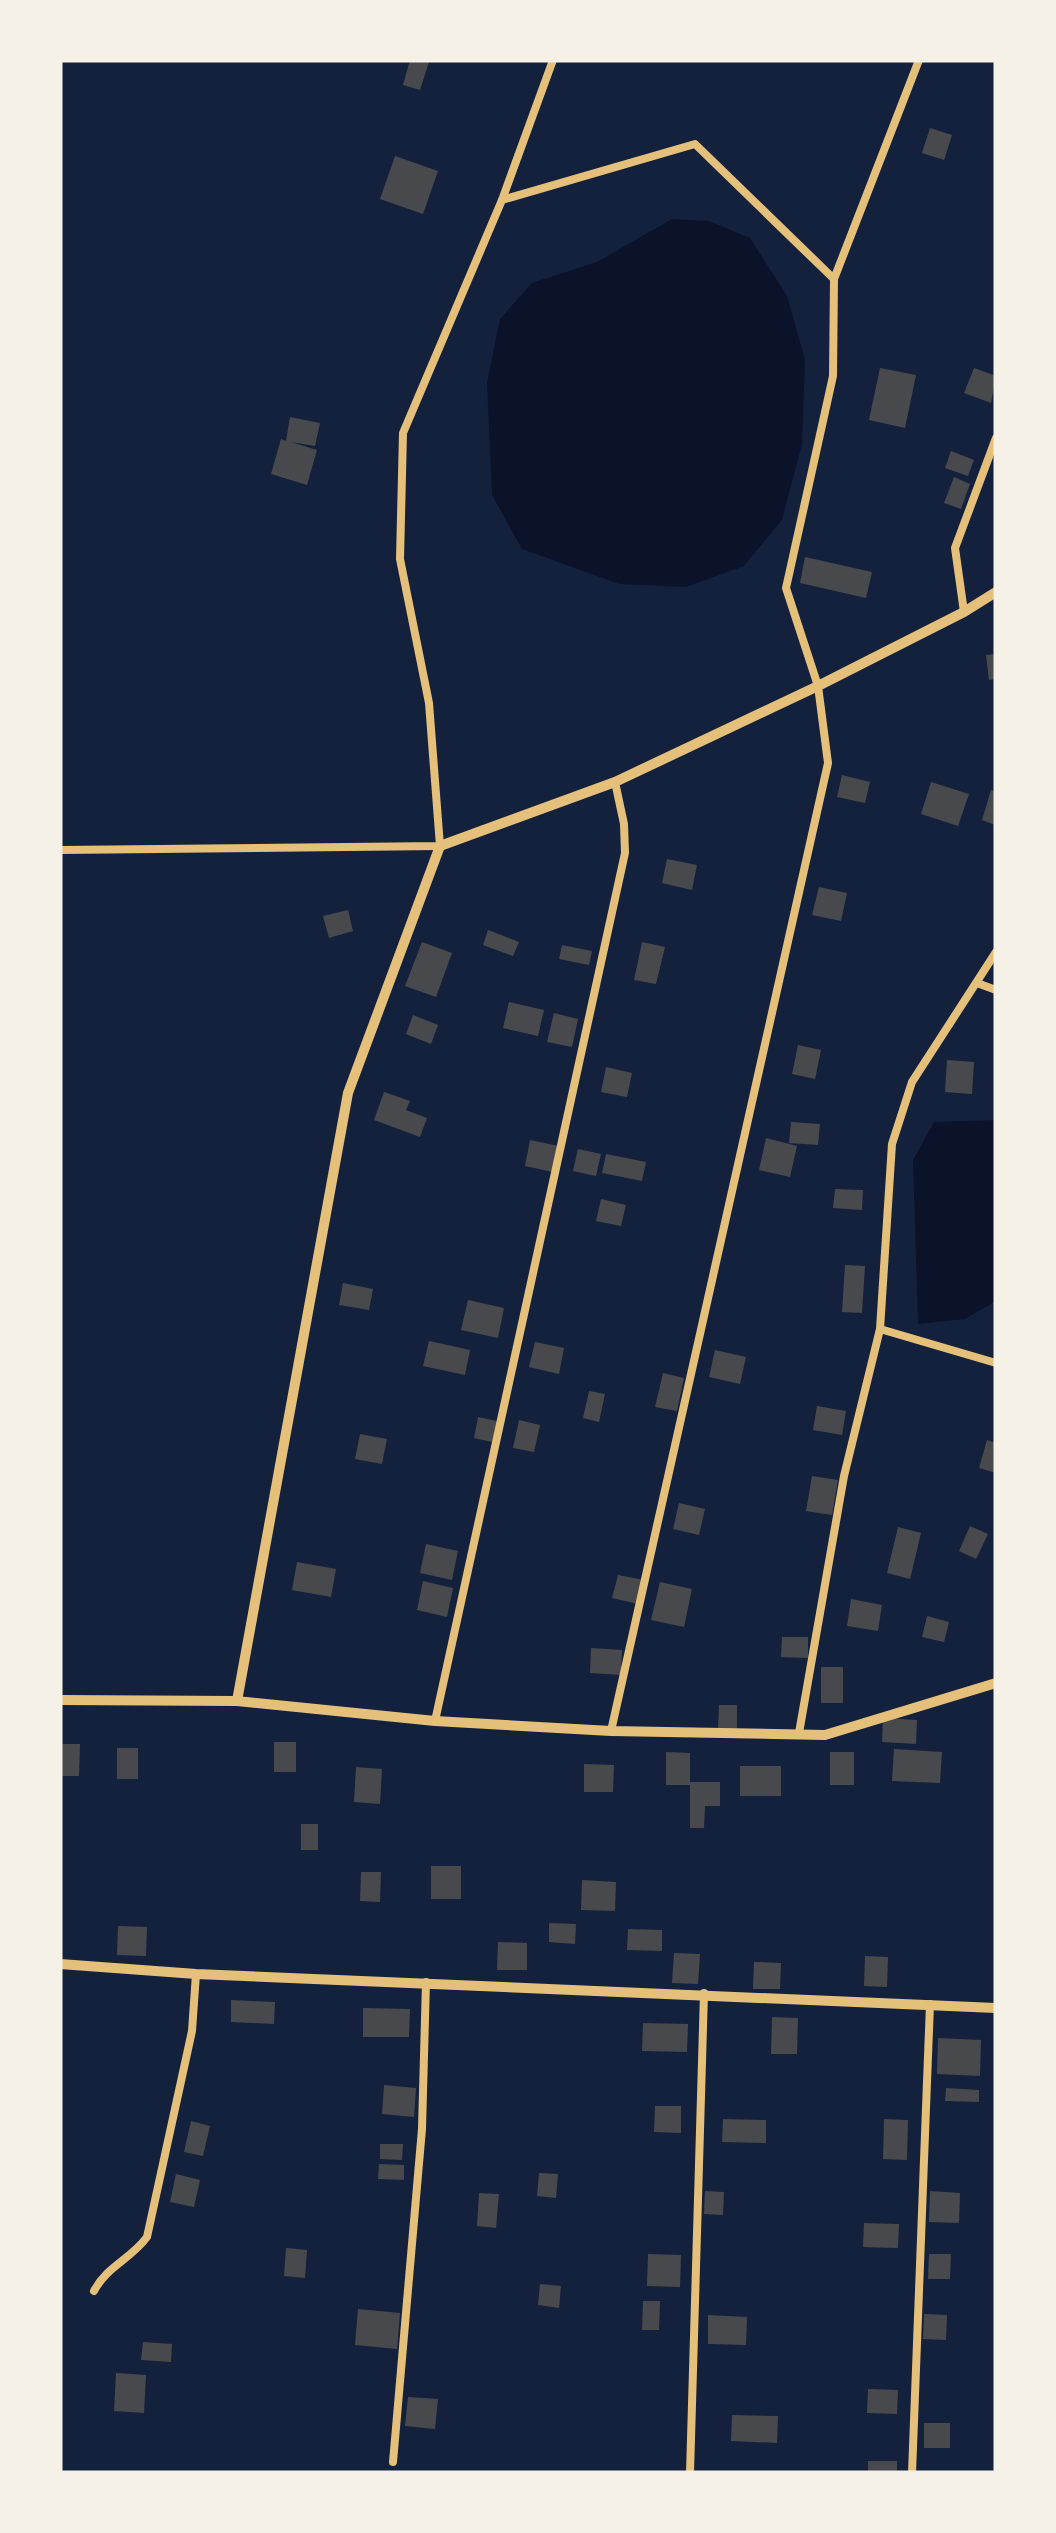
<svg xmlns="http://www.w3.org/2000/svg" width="1056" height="2533" viewBox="0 0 1056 2533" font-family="Helvetica,sans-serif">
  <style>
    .water { fill: #0b132b }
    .building { fill: #48494c }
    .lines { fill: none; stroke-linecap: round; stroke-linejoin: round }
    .service { stroke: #e5c07b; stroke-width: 8 }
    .minor { stroke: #e5c07b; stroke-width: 10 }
  </style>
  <rect width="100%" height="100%" fill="#14213d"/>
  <path class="water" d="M672,219l37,2 41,17 37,58 18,64 -3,84 -20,76 -38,46 -58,21 -67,-3 -97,-35 -30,-54 -5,-112 13,-64 32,-36 65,-21z
    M996,1120v181l-31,18 -47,5 -5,-164 21,-38z"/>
  <path class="building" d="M410,60l19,2 -9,28 -17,-5z
    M930,128l22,7 -8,25 -22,-7z
    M395,156l43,15 -15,43 -43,-15z
    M880,368l36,7 -11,53 -36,-8z
    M974,368l22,8 -5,27 -27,-10z
    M290,417l30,6 -5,23 -24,-4 26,8 -10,35 -36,-11 10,-35 5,2z
    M951,451l23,9 -6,16 -23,-8z
    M954,477l16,7 -9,25 -17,-6z
    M805,557l67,15 -6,26 -66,-15z
    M996,654v25l-7,1 -3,-25z
    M842,775l28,7 -5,21 -28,-6z
    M931,782l38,12 -11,32 -37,-12z
    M991,790l5,2 -1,33 -13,-5z
    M667,859l30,6 -5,25 -30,-7z
    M819,887l28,6 -6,28 -29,-6z
    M348,910l5,21 -24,7 -6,-22z
    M488,930l31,12 -6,14 -30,-11z
    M422,942l30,11 -16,44 -31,-11z
    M642,942l23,5 -9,37 -22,-4z
    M562,945l30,6 -3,14 -30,-6z
    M509,1002l35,8 -6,26 -35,-8z
    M554,1013l24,6 -6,28 -25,-5z
    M413,1015l25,10 -7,19 -25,-10z
    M798,1045l23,5 -6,29 -23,-5z
    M947,1060l27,2 -2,32 -27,-2z
    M606,1067l26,6 -5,24 -26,-5z
    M384,1092l26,9 -4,9 21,8 -7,19 -46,-17z
    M791,1122l29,2 -2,21 -29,-2z
    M766,1138l31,8 -7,31 -31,-7z
    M530,1140l29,6 -6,26 -28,-6z
    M578,1149l23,5 -5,22 -23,-5z
    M606,1154l40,8 -4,19 -40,-8z
    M835,1189l28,1 -1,20 -29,-2z
    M601,1199l25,6 -5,21 -25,-5z
    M845,1265l20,1 -3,47 -20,-1z
    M343,1283l30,6 -4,21 -30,-5z
    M468,1300l36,8 -6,30 -37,-8z
    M429,1341l41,9 -5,25 -42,-9z
    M535,1342l29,6 -5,26 -30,-7z
    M715,1350l31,7 -6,27 -31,-7z
    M663,1373l21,5 -7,33 -22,-4z
    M589,1391l16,3 -6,28 -16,-4z
    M817,1406l29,5 -4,24 -29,-5z
    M478,1417l19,4 -5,21 -18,-4z
    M519,1420l21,5 -6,27 -21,-4z
    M360,1434l27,5 -5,25 -27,-5z
    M987,1440l9,3v30l-17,-5z
    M812,1476l26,4 -6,35 -26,-4z
    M679,1503l26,6 -6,26 -26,-6z
    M970,1526l18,8 -12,25 -17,-8z
    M898,1527l23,6 -11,46 -23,-6z
    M426,1544l32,7 -6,29 -32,-7z
    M297,1562l39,7 -5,28 -39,-7z
    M618,1575l26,5 -6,24 -26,-6z
    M423,1581l30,7 -6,29 -30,-7z
    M660,1582l32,7 -8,38 -33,-7z
    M851,1599l31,6 -4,26 -31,-5z
    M927,1616l22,6 -5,20 -22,-5z
    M782,1637h26v21l-27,-1z
    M591,1648l31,2 -1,25 -31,-2z
    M821,1667h22v36h-22z
    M719,1705h18v25h-19z
    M883,1718l34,2 -1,24 -34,-2z
    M274,1742h22v30h-22z
    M60,1744h20l-1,32h-19z
    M117,1748h21v31h-21z
    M894,1749l48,3 -2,31 -48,-2z
    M666,1752l24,1v29h30v24h-15l-1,22h-14v-43h-24z
    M830,1752h24v33h-24z
    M584,1764l30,1 -1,27h-29z
    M740,1766h41v30h-41z
    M356,1767l26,2 -2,35 -26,-2z
    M301,1824h17v26h-17z
    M431,1866h30v33h-30z
    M361,1872h20l-1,30 -20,-1z
    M582,1880l34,2 -1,29 -34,-1z
    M549,1923l27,1 -1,20 -26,-2z
    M118,1926l29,1 -1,29 -29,-1z
    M628,1929l34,1v21l-35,-1z
    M498,1942l29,1v27h-30z
    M674,1953l26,1 -2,30 -26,-1z
    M865,1956l23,1 -1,30 -23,-1z
    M754,1962l27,1 -1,26h-27z
    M231,2000l44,2 -1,22 -43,-2z
    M363,2008l47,1 -1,28h-46z
    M772,2017l26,1 -1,36h-26z
    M643,2023l45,1 -1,28 -45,-1z
    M938,2038l43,2 -1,36 -43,-2z
    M384,2085l32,3 -2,29 -32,-3z
    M946,2088l33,2v12l-34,-1z
    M655,2106h26v27l-27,-1z
    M723,2119l43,1v23l-44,-1z
    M884,2119l24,1 -1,40 -24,-1z
    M191,2121l19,5 -7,30 -19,-4z
    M380,2144h23l-1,16 -22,-1z
    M379,2164l25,1v15l-26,-1z
    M539,2173l19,1 -2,24 -19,-2z
    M176,2174l24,6 -6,27 -24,-5z
    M705,2191l19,1 -1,23 -19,-1z
    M930,2191l30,2 -1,30 -30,-1z
    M479,2193l20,1 -3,34 -19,-2z
    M864,2223l35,1 -1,24 -35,-1z
    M286,2248l21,2 -2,28 -21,-2z
    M648,2254l33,1 -1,32 -33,-1z
    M929,2254h22l-1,25h-22z
    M540,2284l21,2 -2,22 -21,-3z
    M643,2301h17l-1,29h-17z
    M358,2309l42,4 -3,36 -42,-4z
    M924,2314l23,1 -1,25 -23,-1z
    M708,2315l39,2 -1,28 -38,-1z
    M143,2342l29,2 -1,18 -30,-2z
    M116,2373l30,2 -2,38 -30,-2z
    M868,2389l30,1 -1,24 -30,-1z
    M408,2397l30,2 -3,30 -30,-3z
    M732,2415l46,1 -1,27 -46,-2z
    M924,2423h26v25h-26z
    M868,2461h29v12h-29z"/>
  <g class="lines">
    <path class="service" d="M502,200l193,-56 139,135
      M964,612l-9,-64 41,-110
      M60,850l380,-4 -11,-143 -29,-144 3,-126 99,-233 51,-140
      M977,983l19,7
      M880,1329l116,34
      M435,1721l190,-868 -1,-29 -9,-42
      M611,1731l217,-968 -10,-77 -32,-98 47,-212 1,-97 85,-219
      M799,1733l45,-257 36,-147 12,-185 20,-62 84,-130
      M94,2291c13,-25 37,-32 53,-54l45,-206 4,-57
      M393,2462l29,-333 4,-147
      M690,2473l14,-480
      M912,2473l18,-469"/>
    <path class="minor" d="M996,592l-32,20 -146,74 -203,96 -175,64 -92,247 -111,608 198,20 176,10 214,4 171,-52
      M60,1700l177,1
      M60,1964l136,10 800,34"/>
  </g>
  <rect width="1056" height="2533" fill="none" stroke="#f6f1e7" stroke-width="125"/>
</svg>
